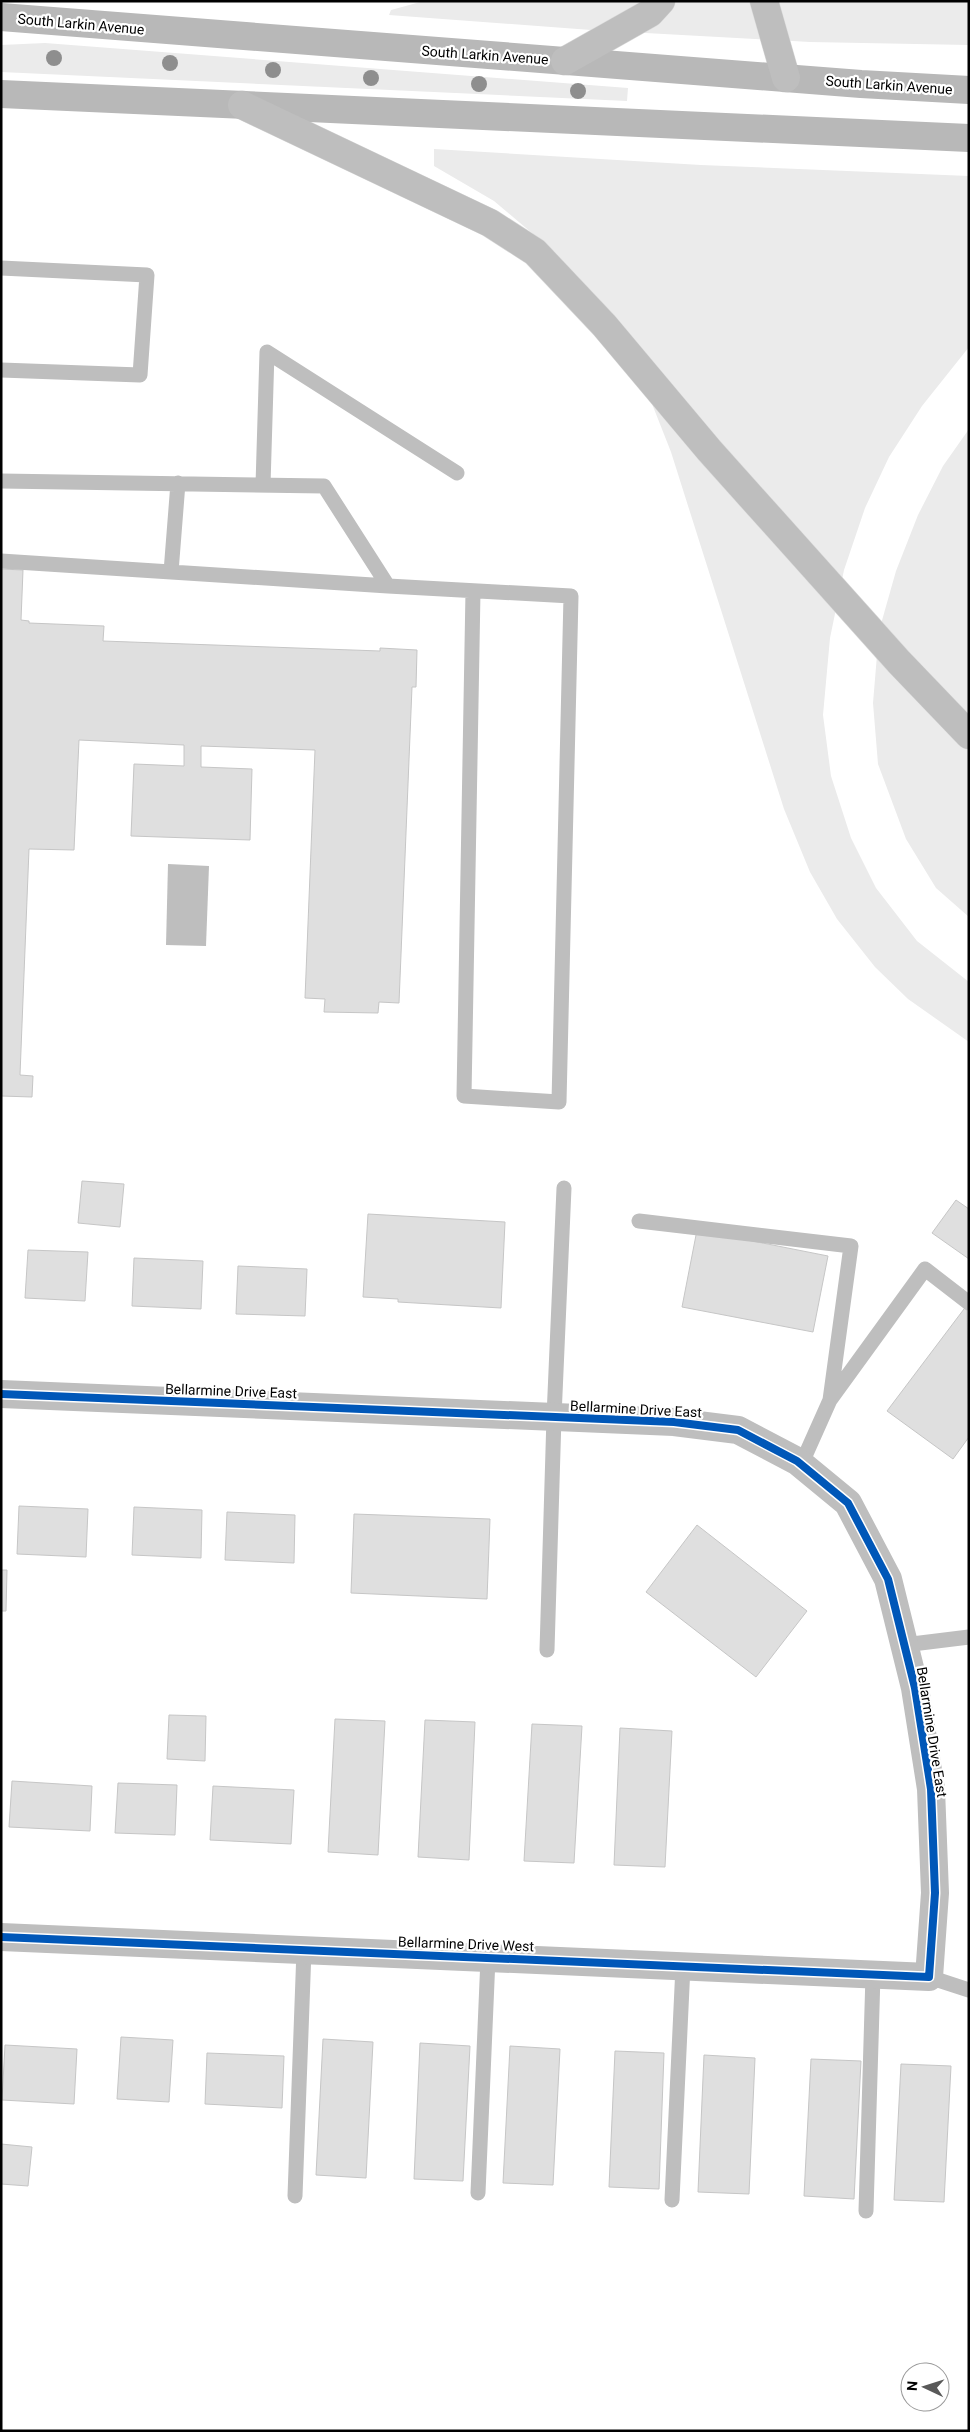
<svg xmlns="http://www.w3.org/2000/svg" width="970" height="2432" viewBox="0 0 970 2432" font-family="Roboto,sans-serif">
  <style>
    .green { fill: #ebebeb }
    .water { fill: #bebebe }
    .building { fill: #dfdfdf; stroke: #c6c6c6 }
    .lines { fill: none; stroke-linecap: round; stroke-linejoin: round }
    .highway-casing { stroke: #dbdbdb; stroke-width: 29 }
    .lane { stroke: #bebebe; stroke-width: 15 }
    .street { stroke: #bebebe; stroke-width: 28 }
    .secondary { stroke: #b8b8b8; stroke-width: 28 }
    .highway { stroke: #bebebe; stroke-width: 28 }
    .cycleway-casing { stroke: #fff; stroke-width: 11 }
    .cycleway { stroke: #0057b8; stroke-width: 8 }
    .tree { fill: #8e8e8e }
    .labels { text-anchor: middle; stroke-width: 4.5; stroke-linejoin: round; paint-order: stroke }
    .street-label { font-size: 14px; fill: #000; stroke: #fff }
  </style>
  <rect width="100%" height="100%" fill="#fff"/>
  <path class="green" d="M424,1h545v44l-159,-3 -219,-12 -202,-15 2,-5z
    M45,43l583,45 -1,13 -626,-29v-27z
    M434,149l267,16 268,11v171l-47,59 -33,51 -24,51 -21,62 -14,68 -7,77 8,61 20,62 25,50 41,53 52,41v60l-61,-43 -33,-32 -38,-48 -27,-47 -26,-63 -113,-357 -28,-71 -104,-142 -45,-38 -60,-35z
    M969,429v488l-33,-29 -30,-49 -28,-75 -5,-61 6,-72 17,-60 22,-56 25,-49z"/>
  <path class="water" d="M168,864l41,2 -3,80 -40,-1z"/>
  <path class="building" d="M1,569l22,1 -2,50 8,1v2l75,3 -1,15 277,10v-3l37,2 -1,37h-4l-13,316 -20,-1 -1,11 -54,-1 1,-13 -20,-1 10,-248 -114,-4v21l51,2 -2,71 -119,-4 3,-72 50,2v-21l-105,-5 -5,110 -45,-1 -9,226 13,1 -1,21 -31,-1z
    M82,1181l42,3 -4,43 -42,-4z
    M956,1200l13,9v50l-37,-26z
    M368,1214l137,8 -4,86 -103,-6v-3l-35,-2z
    M697,1230l131,26 -15,76 -131,-25z
    M28,1250l60,2 -3,49 -60,-3z
    M134,1258l69,3 -2,48 -69,-3z
    M238,1266l69,3 -2,47 -69,-2z
    M967,1305l2,132 -16,22 -66,-48z
    M19,1506l69,3 -2,48 -69,-3z
    M134,1507l68,3 -1,48 -69,-3z
    M227,1512l68,3 -1,48 -69,-3z
    M354,1514l136,5 -3,80 -136,-6z
    M697,1525l110,86 -51,66 -110,-85z
    M1,1570h6l-1,41h-5z
    M169,1715l37,1 -1,45 -38,-2z
    M335,1719l50,2 -7,134 -50,-3z
    M425,1720l50,2 -6,138 -51,-3z
    M532,1724l50,2 -8,137 -50,-2z
    M620,1728l52,3 -7,136 -51,-2z
    M12,1781l80,5 -2,45 -81,-4z
    M118,1783l59,2 -2,50 -60,-2z
    M213,1786l81,4 -3,54 -81,-4z
    M121,2037l52,3 -4,62 -52,-3z
    M323,2039l50,3 -7,136 -50,-3z
    M420,2043l50,3 -7,135 -49,-2z
    M5,2045l72,4 -3,55 -72,-4z
    M510,2046l50,3 -7,136 -50,-2z
    M615,2051l49,2 -5,136 -50,-2z
    M207,2053l77,3 -2,52 -77,-4z
    M704,2055l51,3 -6,136 -51,-2z
    M811,2059l50,2 -7,138 -50,-3z
    M901,2064l50,2 -7,136 -50,-2z
    M1,2144l31,3 -4,39 -27,-2z"/>
  <g class="lines">
    <g class="highway-casing">
      <path id="highway" d="M764,1l22,77
        M565,61l85,-48 11,-12
        M242,105l248,118 45,29 69,73 105,125 190,212 70,73"/>
    </g>
    <path class="lane" d="M1,268l146,7 -7,100 -139,-5
      M1,481l323,5 64,100 183,10 -12,506 -95,-6 9,-505
      M263,485l4,-133 190,121
      M1,561l387,25
      M171,572l7,-89
      M639,1221l212,25 -21,154
      M801,1465l29,-65 95,-131 44,34
      M904,1645l65,-8
      M547,1650l7,-233 10,-229
      M929,1977l40,13
      M478,2193l10,-235
      M295,2196l9,-246
      M672,2200l11,-234
      M866,2211l7,-236"/>
    <path class="street" d="M1,1394l673,28 64,8 59,31 51,42 40,76 27,109 16,101 4,104 -6,84 -928,-40"/>
    <path class="secondary" d="M1,17l860,67 108,6
      M1,94l968,44"/>
    <use href="#highway" class="highway"/>
    <g class="cycleway-casing">
      <path id="cycleway" d="M1,1394l673,28 64,8 59,31 51,42 40,76 27,109 16,101 4,104 -6,84 -928,-40"/>
    </g>
    <use href="#cycleway" class="cycleway"/>
  </g>
  <g class="tree">
    <circle cx="54" cy="58" r="8"/>
    <circle cx="170" cy="63" r="8"/>
    <circle cx="273" cy="70" r="8"/>
    <circle cx="371" cy="78" r="8"/>
    <circle cx="479" cy="84" r="8"/>
    <circle cx="578" cy="91" r="8"/>
  </g>
  <g class="labels">
    <g class="street-label">
      <text transform="translate(81 24) rotate(5)" y="5">South Larkin Avenue</text>
      <text transform="translate(485 55) rotate(4)" y="5">South Larkin Avenue</text>
      <text transform="translate(889 85) rotate(4)" y="5">South Larkin Avenue</text>
      <text transform="translate(231 1391) rotate(2)" y="5">Bellarmine Drive East</text>
      <text transform="translate(636 1409) rotate(3)" y="5">Bellarmine Drive East</text>
      <text transform="translate(932 1732) rotate(81)" y="5">Bellarmine Drive East</text>
      <text transform="translate(466 1944) rotate(2)" y="5">Bellarmine Drive West</text>
    </g>
  </g>
  <rect width="970" height="2432" fill="none" stroke="#000000" stroke-width="5"/>
  <g transform="translate(925 2387) rotate(274)"><circle r="24" fill="#ffffff" stroke="#999999"/>
  <path d="M0-4L9 19L0 12L-9 19Z" fill="#595959"/>
  <text y="-8" font-size="14" font-weight="bold" text-anchor="middle" fill="#000000">N</text>
  </g>
</svg>
